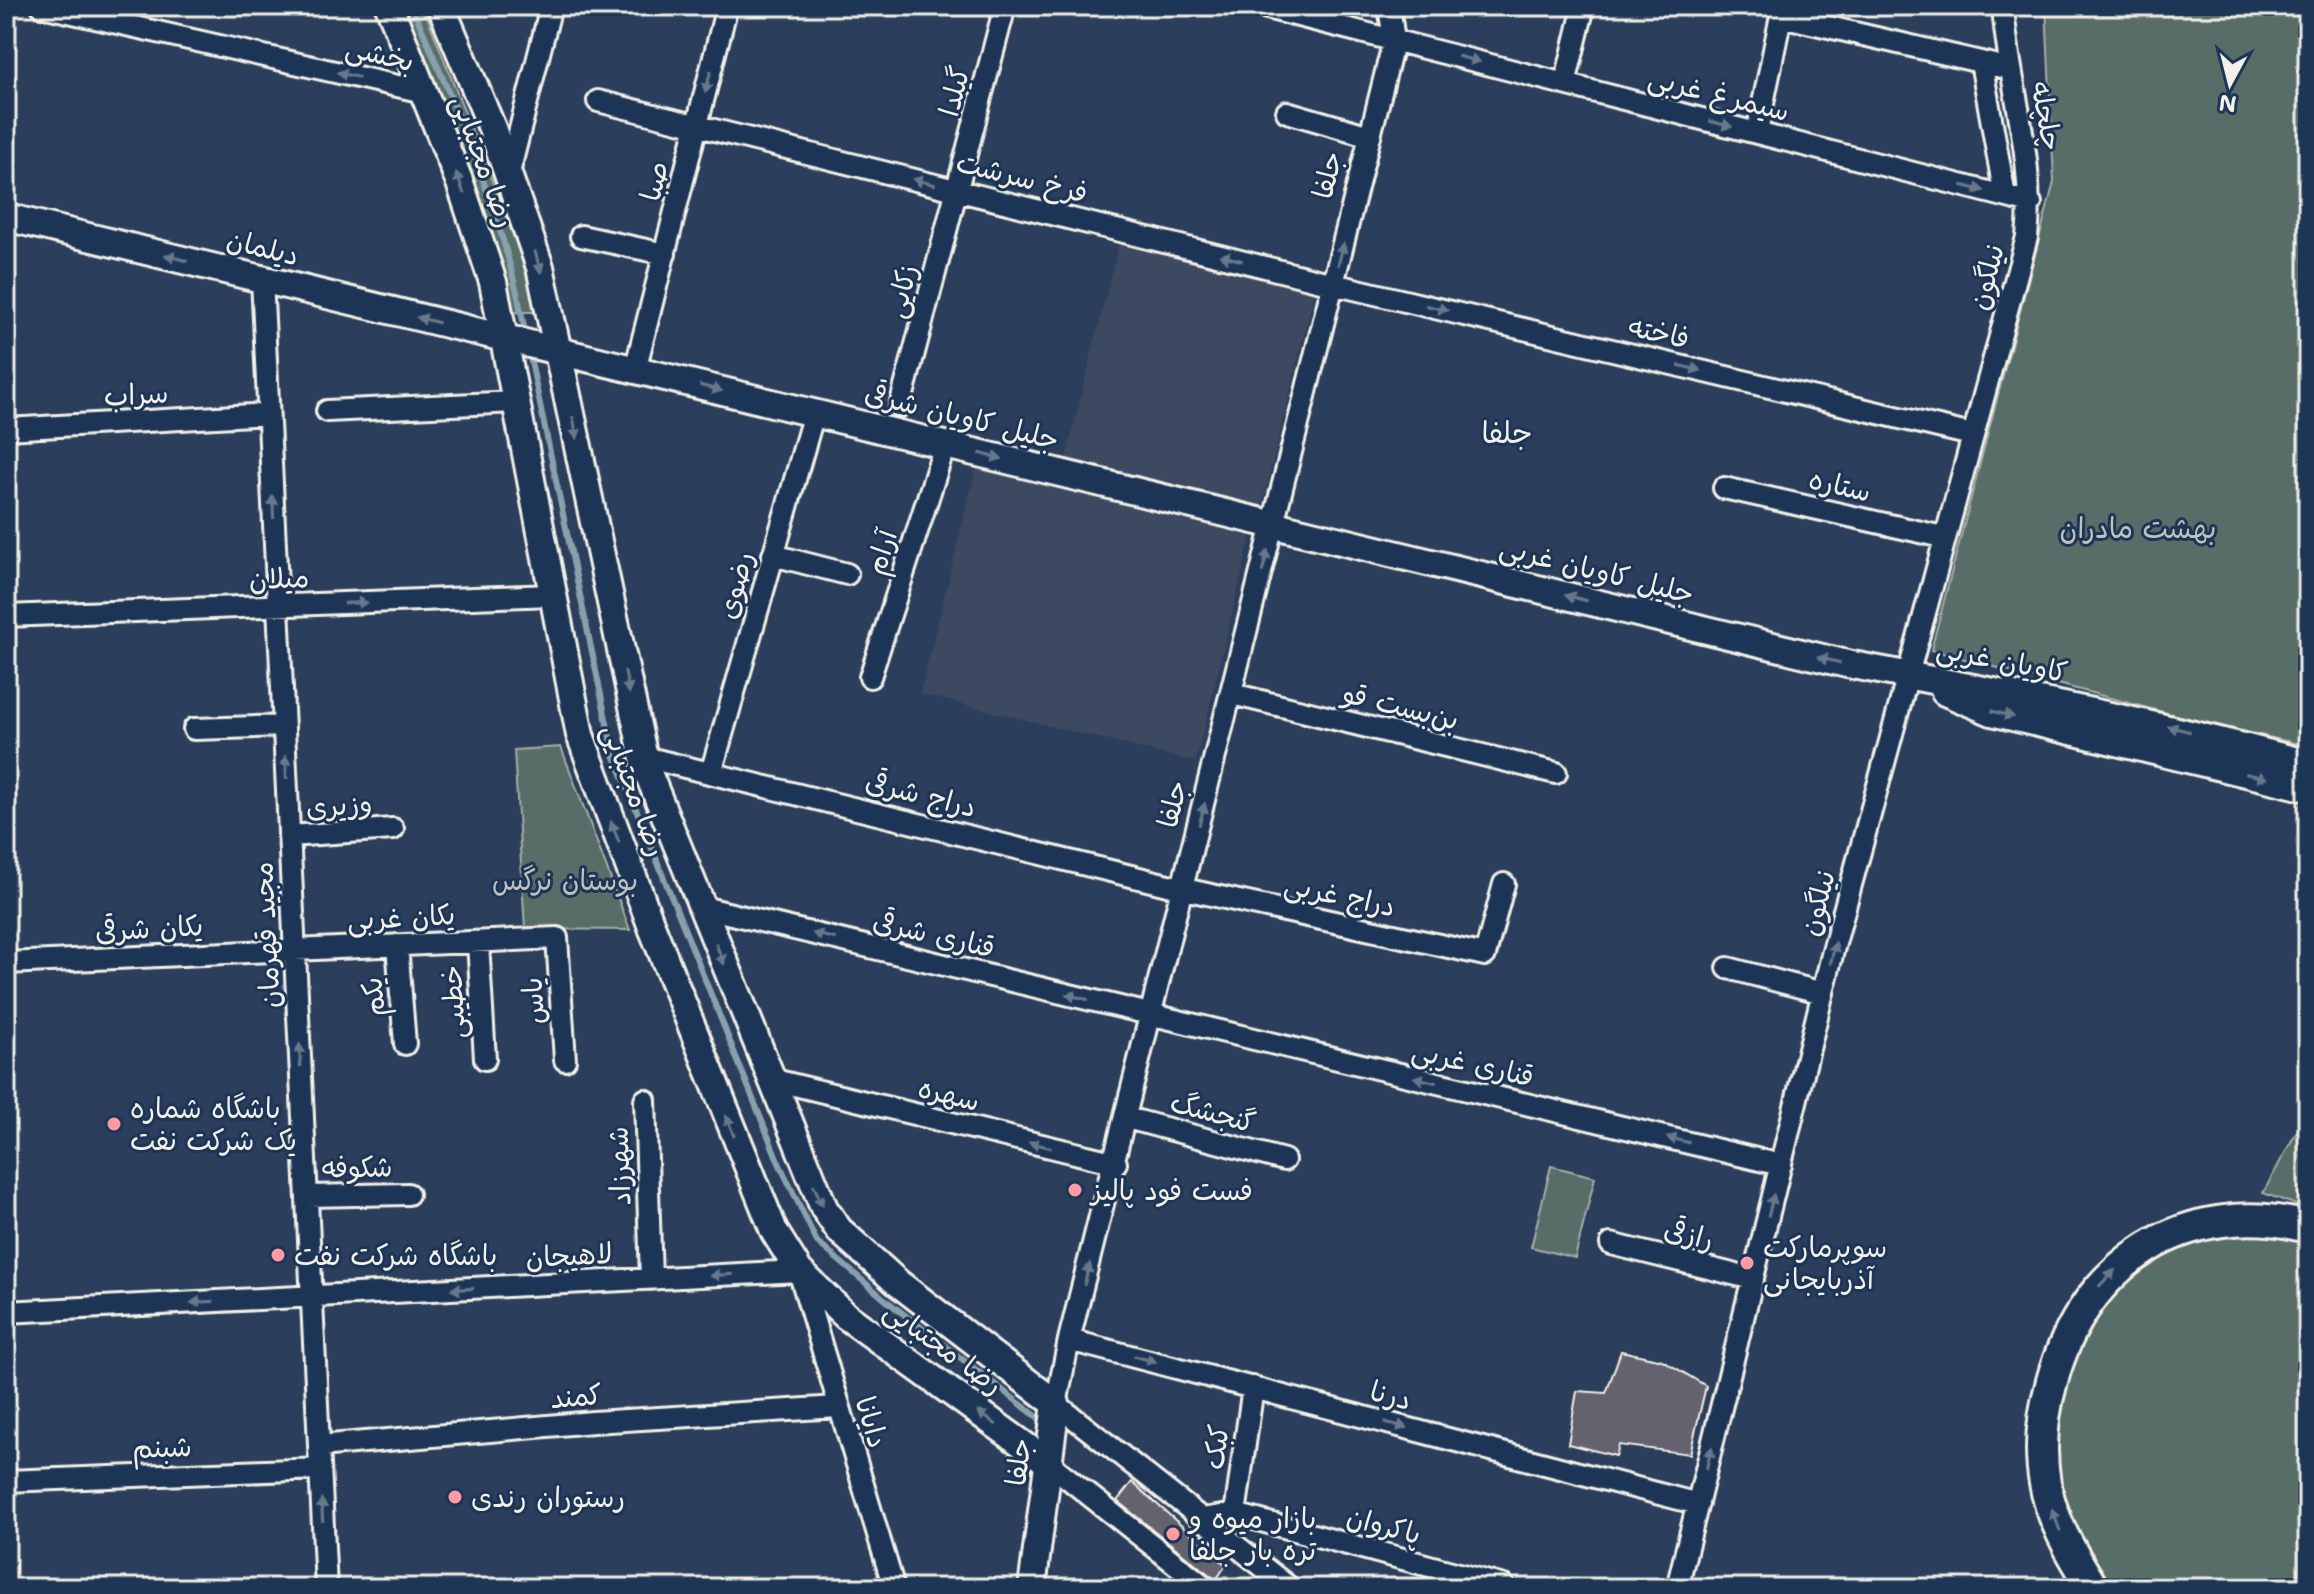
<svg xmlns="http://www.w3.org/2000/svg" width="2314" height="1594" viewBox="0 0 2314 1594" font-family="'Shantell Sans','Playpen Sans Arabic',sans-serif">
  <style>
    .built { fill: #3c4961 }
    .green { fill: #596d68; stroke: #a6afa8; stroke-width: 2 }
    .lines { fill: none; stroke-linecap: round; stroke-linejoin: round }
    .stream { stroke: #89a1ad; stroke-width: 6 }
    .building { fill: #64626e; stroke: #f4f1e8; stroke-width: 2 }
    .minor-casing { stroke: #f4f1e8; stroke-width: 26 }
    .major-casing { stroke: #f4f1e8; stroke-width: 32 }
    .highway-casing { stroke: #f4f1e8; stroke-width: 36 }
    .minor { stroke: #1d3557; stroke-width: 20 }
    .major { stroke: #1d3557; stroke-width: 26 }
    .highway { stroke: #1d3557; stroke-width: 30 }
    .oneway { fill: #68778a }
    .poi-dot { fill: #ff9aa2; stroke: #1d3557; stroke-width: 3 }
    .labels { text-anchor: middle; stroke-width: 6; stroke-linejoin: round; paint-order: stroke }
    .street-label { font-size: 28px; fill: #f4f1e8; stroke: #1d3557 }
    .park-label { font-size: 28px; fill: #bec3bb; stroke: #1d3557 }
    .poi-label { font-size: 28px; fill: #f4f1e8; stroke: #1d3557; text-anchor: start }
    .neighbourhood-label { font-size: 30px; fill: #f4f1e8; stroke: #1d3557 }
  </style>
  <rect width="100%" height="100%" fill="#2b3e5c"/>
  <filter id="ink" filterUnits="userSpaceOnUse"><feTurbulence type="fractalNoise" baseFrequency=".0125" numOctaves="2"/><feDisplacementMap in="SourceGraphic" scale="16" xChannelSelector="R" yChannelSelector="G"/><feConvolveMatrix kernelMatrix="1 2 1 2 8 2 1 2 1" color-interpolation-filters="sRGB"/></filter>
  <g filter="url(#ink)">
    <path class="built" d="M1119,242l196,49 -54,219 -196,-48z
      M976,469l275,67 -55,226 -276,-68z"/>
    <path class="green" d="M401,6h22l96,244 18,62h-27z
      M2046,6h262v740l-134,-31 -243,-65 123,-468z
      M561,747l69,183 -105,-1 -11,-179z
      M2308,1111v98l-45,-16z
      M1551,1166l44,11 -20,81 -44,-11z
      M2269,1233l39,6v349h-205l-17,-25 -34,-96 11,-100 63,-95 64,-34z"/>
    <g class="lines">
      <path class="stream" d="M412,6c46,107 94,215 114,331
        M529,352l84,400 166,411 38,79 71,60 152,117
        M1226,1578l11,10"/>
    </g>
    <path class="building" d="M1621,1351l41,9 44,26 -16,68 -71,-9 -3,11 -48,-12 9,-53 29,2z
      M1132,1482l94,83 -10,15 -99,-79z"/>
    <g class="lines">
      <g class="minor-casing">
        <path id="minor" d="M42,6l382,86
          M1259,6l772,197
          M1781,16l230,53
          M1981,62l24,134
          M1565,84l19,-78
          M598,101l735,183 639,151
          M1287,112l83,24
          M1757,133l26,-127
          M509,173l42,-167
          M581,236l84,18
          M262,279l64,1309
          M635,370l92,-364
          M900,406l105,-400
          M327,411l189,-9
          M6,429l262,-15
          M1724,488l219,49
          M773,555l74,19
          M6,616l547,-21
          M870,677l75,-232
          M1232,694l324,79
          M194,729l90,-3
          M644,757l540,132 301,66 19,-71
          M711,773l103,-360
          M289,836l104,-7
          M702,907l1079,258
          M478,942l7,117
          M397,945l8,99
          M6,963l551,-25 8,122
          M1728,968l95,25
          M770,1079l346,84
          M645,1100l6,179
          M1127,1118l157,42
          M307,1196l101,-2
          M1611,1244l142,35
          M6,1312l793,-41 95,317
          M1069,1340l629,164
          M319,1446l274,-24 245,-15
          M1050,1464l156,124
          M6,1481l314,-12
          M1235,1514l18,-127
          M1203,1519l32,-5 269,72
          M1290,1588l-234,-184 13,-64 325,-1300 -5,-34
          M1677,1588l156,-637 194,-714c9,-78 -19,-154 -24,-231"/>
      </g>
      <g class="major-casing">
        <path id="major" d="M389,6l71,177 33,99 87,453 73,195 121,301 25,40 47,45 204,148
          M441,6l51,122 48,139 106,501 178,440 15,22 59,53 158,121 -24,184
          M6,217l1841,447c156,29 308,58 461,100
          M1945,692l47,20 316,76"/>
      </g>
      <g class="highway-casing">
        <path id="highway" d="M2093,1588c-20,-33 -41,-66 -48,-105 -6,-33 -2,-70 7,-102 32,-119 135,-185 256,-154"/>
      </g>
      <use href="#minor" class="minor"/>
      <use href="#major" class="major"/>
      <use href="#highway" class="highway"/>
    </g>
    <defs><path id="oneway-solid" d="M-6-.8H1V-3.2L6.5 0L1 3.2V.8H-6Z" transform="scale(2)"/></defs>
    <g class="oneway">
      <use href="#oneway-solid" transform="translate(1469 59) rotate(14)"/>
      <use href="#oneway-solid" transform="translate(348 75) rotate(-167)"/>
      <use href="#oneway-solid" transform="translate(708 82) rotate(104)"/>
      <use href="#oneway-solid" transform="translate(1721 124) rotate(14)"/>
      <use href="#oneway-solid" transform="translate(924 182) rotate(-166)"/>
      <use href="#oneway-solid" transform="translate(460 183) rotate(-110)"/>
      <use href="#oneway-solid" transform="translate(1973 188) rotate(14)"/>
      <use href="#oneway-solid" transform="translate(1341 254) rotate(-76)"/>
      <use href="#oneway-solid" transform="translate(176 258) rotate(-166)"/>
      <use href="#oneway-solid" transform="translate(1231 258) rotate(-166)"/>
      <use href="#oneway-solid" transform="translate(538 262) rotate(74)"/>
      <use href="#oneway-solid" transform="translate(1437 308) rotate(13)"/>
      <use href="#oneway-solid" transform="translate(428 320) rotate(-166)"/>
      <use href="#oneway-solid" transform="translate(1690 368) rotate(13)"/>
      <use href="#oneway-solid" transform="translate(711 388) rotate(14)"/>
      <use href="#oneway-solid" transform="translate(575 428) rotate(79)"/>
      <use href="#oneway-solid" transform="translate(991 456) rotate(14)"/>
      <use href="#oneway-solid" transform="translate(273 507) rotate(-93)"/>
      <use href="#oneway-solid" transform="translate(1265 561) rotate(-76)"/>
      <use href="#oneway-solid" transform="translate(1576 598) rotate(-166)"/>
      <use href="#oneway-solid" transform="translate(356 603) rotate(-2)"/>
      <use href="#oneway-solid" transform="translate(1829 660) rotate(-166)"/>
      <use href="#oneway-solid" transform="translate(627 682) rotate(78)"/>
      <use href="#oneway-solid" transform="translate(2003 714) rotate(15)"/>
      <use href="#oneway-solid" transform="translate(2179 729) rotate(-166)"/>
      <use href="#oneway-solid" transform="translate(286 767) rotate(-93)"/>
      <use href="#oneway-solid" transform="translate(2256 776) rotate(13)"/>
      <use href="#oneway-solid" transform="translate(1202 814) rotate(-76)"/>
      <use href="#oneway-solid" transform="translate(615 832) rotate(-111)"/>
      <use href="#oneway-solid" transform="translate(824 936) rotate(-167)"/>
      <use href="#oneway-solid" transform="translate(1833 953) rotate(-76)"/>
      <use href="#oneway-solid" transform="translate(720 954) rotate(68)"/>
      <use href="#oneway-solid" transform="translate(1077 997) rotate(-167)"/>
      <use href="#oneway-solid" transform="translate(300 1055) rotate(-93)"/>
      <use href="#oneway-solid" transform="translate(1425 1080) rotate(-167)"/>
      <use href="#oneway-solid" transform="translate(730 1126) rotate(-112)"/>
      <use href="#oneway-solid" transform="translate(1678 1140) rotate(-166)"/>
      <use href="#oneway-solid" transform="translate(1040 1145) rotate(-166)"/>
      <use href="#oneway-solid" transform="translate(818 1195) rotate(66)"/>
      <use href="#oneway-solid" transform="translate(1771 1205) rotate(-76)"/>
      <use href="#oneway-solid" transform="translate(1087 1274) rotate(-75)"/>
      <use href="#oneway-solid" transform="translate(721 1275) rotate(177)"/>
      <use href="#oneway-solid" transform="translate(2107 1278) rotate(-46)"/>
      <use href="#oneway-solid" transform="translate(462 1289) rotate(177)"/>
      <use href="#oneway-solid" transform="translate(202 1302) rotate(177)"/>
      <use href="#oneway-solid" transform="translate(1145 1359) rotate(15)"/>
      <use href="#oneway-solid" transform="translate(987 1418) rotate(-144)"/>
      <use href="#oneway-solid" transform="translate(1396 1425) rotate(15)"/>
      <use href="#oneway-solid" transform="translate(1709 1458) rotate(-76)"/>
      <use href="#oneway-solid" transform="translate(322 1510) rotate(-93)"/>
      <use href="#oneway-solid" transform="translate(2056 1520) rotate(-111)"/>
    </g>
  </g>
  <g class="poi-dot">
    <circle cx="114" cy="1124" r="8"/>
    <circle cx="1075" cy="1190" r="8"/>
    <circle cx="278" cy="1255" r="8"/>
    <circle cx="1747" cy="1263" r="8"/>
    <circle cx="455" cy="1497" r="8"/>
    <circle cx="1173" cy="1534" r="8"/>
  </g>
  <g class="labels">
    <g class="street-label">
      <text transform="translate(380 54) rotate(13)" y="10">بخشی</text>
      <text transform="translate(954 91) rotate(-75)" y="10">گیلدا</text>
      <text transform="translate(1719 94) rotate(14)" y="10">سیمرغ غربی</text>
      <text transform="translate(2047 116) rotate(80)" y="10">چلچله</text>
      <text transform="translate(484 161) rotate(70)" y="10">رضا مجتبایی</text>
      <text transform="translate(1327 175) rotate(-76)" y="10">جلفا</text>
      <text transform="translate(1022 177) rotate(14)" y="10">فرخ سرشت</text>
      <text transform="translate(654 181) rotate(-76)" y="10">صبا</text>
      <text transform="translate(263 247) rotate(14)" y="10">دیلمان</text>
      <text transform="translate(1986 277) rotate(-75)" y="10">نیلگون</text>
      <text transform="translate(901 291) rotate(-75)" y="10">زکایی</text>
      <text transform="translate(1659 332) rotate(13)" y="10">فاخته</text>
      <text transform="translate(136 394) rotate(-3)" y="10">سراب</text>
      <text transform="translate(962 416) rotate(14)" y="10">جلیل کاویان شرقی</text>
      <text transform="translate(1840 485) rotate(13)" y="10">ستاره</text>
      <text transform="translate(881 552) rotate(-72)" y="10">آرام</text>
      <text transform="translate(1597 570) rotate(14)" y="10">جلیل کاویان غربی</text>
      <text transform="translate(279 578) rotate(-2)" y="10">میلان</text>
      <text transform="translate(735 585) rotate(-74)" y="10">رضوی</text>
      <text transform="translate(2002 660) rotate(11)" y="10">کاویان غربی</text>
      <text transform="translate(1401 706) rotate(14)" y="10">بن‌بست قو</text>
      <text transform="translate(635 790) rotate(70)" y="10">رضا مجتبایی</text>
      <text transform="translate(921 794) rotate(14)" y="10">دراج شرقی</text>
      <text transform="translate(1172 804) rotate(-76)" y="10">جلفا</text>
      <text transform="translate(339 805) rotate(-4)" y="10">وزیری</text>
      <text transform="translate(1340 895) rotate(12)" y="10">دراج غربی</text>
      <text transform="translate(1817 903) rotate(-75)" y="10">نیلگون</text>
      <text transform="translate(401 917) rotate(-3)" y="10">یکان غربی</text>
      <text transform="translate(149 928) rotate(-3)" y="10">یکان شرقی</text>
      <text transform="translate(934 934) rotate(13)" y="10">قناری شرقی</text>
      <text transform="translate(266 935) rotate(-93)" y="10">مجید قهرمان</text>
      <text transform="translate(373 997) rotate(-95)" y="10">یکم</text>
      <text transform="translate(533 1001) rotate(-94)" y="10">یاس</text>
      <text transform="translate(453 1002) rotate(-93)" y="10">خطیبی</text>
      <text transform="translate(1473 1063) rotate(13)" y="10">قناری غربی</text>
      <text transform="translate(949 1094) rotate(14)" y="10">سهره</text>
      <text transform="translate(1213 1112) rotate(15)" y="10">گنجشگ</text>
      <text transform="translate(619 1166) rotate(-92)" y="10">شهرزاد</text>
      <text transform="translate(357 1167) rotate(-1)" y="10">شکوفه</text>
      <text transform="translate(1689 1234) rotate(14)" y="10">رازقی</text>
      <text transform="translate(569 1255) rotate(-3)" y="10">لاهیجان</text>
      <text transform="translate(944 1347) rotate(36)" y="10">رضا مجتبایی</text>
      <text transform="translate(1391 1395) rotate(15)" y="10">درنا</text>
      <text transform="translate(576 1396) rotate(-5)" y="10">کمند</text>
      <text transform="translate(872 1422) rotate(73)" y="10">دایانا</text>
      <text transform="translate(162 1447) rotate(-2)" y="10">شبنم</text>
      <text transform="translate(1216 1447) rotate(-82)" y="10">کبک</text>
      <text transform="translate(1018 1462) rotate(-83)" y="10">جلفا</text>
      <text transform="translate(1384 1525) rotate(15)" y="10">پاکروان</text>
    </g>
    <g class="park-label">
      <text x="2138" y="538">بهشت مادران</text>
      <text x="565" y="890">بوستان نرگس</text>
    </g>
    <g class="poi-label">
      <text x="130" y="1118">باشگاه شماره<tspan x="130" dy="32">یک شرکت نفت</tspan></text>
      <text x="1091" y="1200">فست فود پالیز</text>
      <text x="1763" y="1257">سوپرمارکت<tspan x="1763" dy="32">آذربایجانی</tspan></text>
      <text x="294" y="1265">باشگاه شرکت نفت</text>
      <text x="471" y="1507">رستوران رندی</text>
      <text x="1189" y="1528">بازار میوه و<tspan x="1189" dy="32">تره بار جلفا</tspan></text>
    </g>
    <g class="neighbourhood-label">
      <text x="1507" y="443">جلفا</text>
    </g>
  </g>
  <rect width="2314" height="1594" fill="none" stroke="#1d3557" stroke-width="32"/>
  <rect x="16" y="16" width="2282" height="1562" fill="none" stroke="#f4f1e8" stroke-width="3" filter="url(#ink)"/>
  <g transform="translate(2230 84) rotate(187)" stroke="#1d3557" stroke-width="6" paint-order="stroke">
  <path d="M0-6L14 30L0 20L-14 30Z" fill="#f4f1e8"/>
  <text y="-12" font-size="22" font-weight="bold" text-anchor="middle" fill="#f4f1e8">N</text>
  </g>
</svg>
